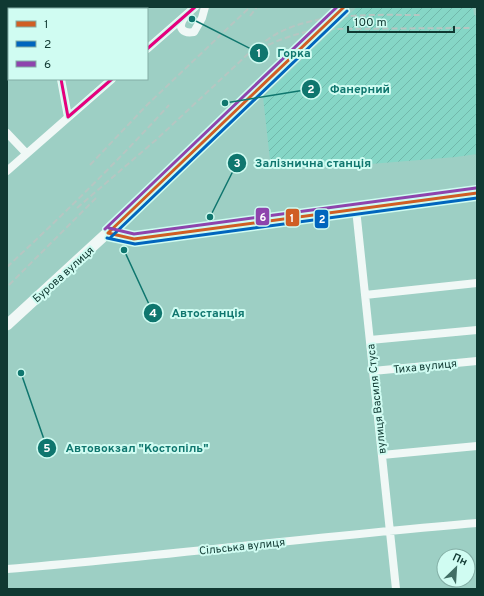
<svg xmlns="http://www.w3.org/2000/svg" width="484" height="596" viewBox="0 0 484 596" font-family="Overpass,sans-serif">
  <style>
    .industrial { fill: url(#industrial-furrows) }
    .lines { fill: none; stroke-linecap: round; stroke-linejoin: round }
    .street { stroke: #f0f8f6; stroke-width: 8 }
    .secondary { stroke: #f0f8f6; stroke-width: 11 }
    .rail { stroke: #b6c6c2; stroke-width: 2; stroke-dasharray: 6 3; stroke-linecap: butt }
    .bus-1-casing { stroke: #d0fcf2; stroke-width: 6 }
    .bus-2-casing { stroke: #d0fcf2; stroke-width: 6 }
    .bus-3-casing { stroke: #d0fcf2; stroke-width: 6 }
    .bus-4-casing { stroke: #d0fcf2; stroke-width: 6 }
    .bus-1 { stroke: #d05e24; stroke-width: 3 }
    .bus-2 { stroke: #0065bd; stroke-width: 3 }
    .bus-3 { stroke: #8e44ad; stroke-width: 3 }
    .bus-4 { stroke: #e5007d; stroke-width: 3 }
    .labels { text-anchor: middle; stroke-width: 4; stroke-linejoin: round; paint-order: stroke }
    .street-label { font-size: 11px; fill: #103932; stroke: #d0fcf2 }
    .leader { fill: none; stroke: #0f766e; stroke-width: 1.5 }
    .callout-dot { fill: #0f766e; stroke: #d0fcf2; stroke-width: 1.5 }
    .mark-label { font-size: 12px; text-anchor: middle; font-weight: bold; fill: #fff }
    .callout-label { font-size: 12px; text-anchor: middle; font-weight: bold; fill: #0f766e; stroke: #d0fcf2; stroke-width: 4; stroke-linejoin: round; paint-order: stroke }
    .line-badge { stroke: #d0fcf2; stroke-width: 1.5 }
    .badge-label { font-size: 11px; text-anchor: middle; font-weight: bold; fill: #fff }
  </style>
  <defs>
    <pattern id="industrial-furrows" width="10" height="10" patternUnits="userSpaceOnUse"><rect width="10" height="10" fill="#85d6c6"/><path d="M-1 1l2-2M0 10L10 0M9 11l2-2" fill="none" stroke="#72b8ab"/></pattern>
  </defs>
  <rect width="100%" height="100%" fill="#9dcfc4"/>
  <path class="industrial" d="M357,7h116l1,8 3,1v138l-21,3 -110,9 -75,3 -8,-72z"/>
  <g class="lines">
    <path class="street" d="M51,7v2
      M184,18c-7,10 -1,16 10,14l8,-14 3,-11
      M147,49l48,-42
      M61,79l7,38
      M7,133l19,20
      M7,171l105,-92
      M356,209l40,380
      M108,233l26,6 343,-46
      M365,295l112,-12
      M370,340l107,-10
      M373,371l104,-10
      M382,455l95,-9
      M7,569c157,-13 313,-33 470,-46"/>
    <path class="secondary" d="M7,325l111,-102 226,-216"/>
    <path class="rail" d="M250,16l7,-9
      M268,45c18,-8 34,-13 53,-16l149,-1
      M90,165l57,-60 103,-98
      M77,208l80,-69 91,-85c10,-7 19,-15 30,-21 40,-21 98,-18 142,-18
      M7,267c56,-52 111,-106 162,-162
      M9,285l89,-89"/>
    <g class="bus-1-casing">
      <path id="bus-1" d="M108,233l26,6 343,-46
        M108,233l236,-226"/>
    </g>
    <g class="bus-2-casing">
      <path id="bus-2" d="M111,237l236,-226
        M107,238l28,6 342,-46"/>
    </g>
    <g class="bus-3-casing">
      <path id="bus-3" d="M109,228l25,6 342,-46
        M105,229l232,-222"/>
    </g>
    <g class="bus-4-casing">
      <path id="bus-4" d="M147,49l48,-42
        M61,79l7,38 44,-38"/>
    </g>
    <use href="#bus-1" class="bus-1"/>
    <use href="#bus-2" class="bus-2"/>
    <use href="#bus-3" class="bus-3"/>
    <use href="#bus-4" class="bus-4"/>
  </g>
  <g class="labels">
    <g class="street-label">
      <text transform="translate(63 274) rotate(-42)" y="4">Бурова вулиця</text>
      <text transform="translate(425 366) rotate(-6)" y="4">Тиха вулиця</text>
      <text transform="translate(376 399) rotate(-96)" y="4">вулиця Василя Стуса</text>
      <text transform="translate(242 546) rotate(-6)" y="4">Сільська вулиця</text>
    </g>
  </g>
  <path class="leader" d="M192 19L259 53M225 103L311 89M210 217L237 163M124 250L153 313M21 373L47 448"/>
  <g class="callout-dot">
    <circle cx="192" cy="19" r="4"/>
    <circle cx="225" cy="103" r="4"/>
    <circle cx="210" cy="217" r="4"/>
    <circle cx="124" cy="250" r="4"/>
    <circle cx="21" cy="373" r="4"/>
    <circle cx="259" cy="53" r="10"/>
    <circle cx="311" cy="89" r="10"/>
    <circle cx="237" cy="163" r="10"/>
    <circle cx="153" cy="313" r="10"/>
    <circle cx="47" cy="448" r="10"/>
  </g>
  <g class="mark-label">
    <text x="259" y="57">1</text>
    <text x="311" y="93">2</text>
    <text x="237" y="167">3</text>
    <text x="153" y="317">4</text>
    <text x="47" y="452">5</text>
  </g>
  <g class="callout-label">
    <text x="294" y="57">Горка</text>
    <text x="360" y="93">Фанерний</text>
    <text x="313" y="167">Залізнична станція</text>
    <text x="208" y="317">Автостанція</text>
    <text x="137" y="452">Автовокзал "Костопіль"</text>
  </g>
  <g class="line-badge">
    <rect x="255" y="207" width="15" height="19" rx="4" fill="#8e44ad"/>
    <rect x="285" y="208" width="15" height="19" rx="4" fill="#d05e24"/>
    <rect x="314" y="209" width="15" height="20" rx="4" fill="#0065bd"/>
  </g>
  <g class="badge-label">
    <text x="263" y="221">6</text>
    <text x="292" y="222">1</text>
    <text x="322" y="223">2</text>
  </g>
  <rect width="484" height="596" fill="none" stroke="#103932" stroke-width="16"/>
  <rect x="8" y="8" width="140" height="72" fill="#d0fcf2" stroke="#83aea5"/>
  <rect x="16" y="21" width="20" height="6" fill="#d05e24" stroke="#83aea5"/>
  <text x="44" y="28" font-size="12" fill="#103932">1</text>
  <rect x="16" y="41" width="20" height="6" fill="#0065bd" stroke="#83aea5"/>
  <text x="44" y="48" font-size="12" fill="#103932">2</text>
  <rect x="16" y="61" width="20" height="6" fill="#8e44ad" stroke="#83aea5"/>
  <text x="44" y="68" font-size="12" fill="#103932">6</text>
  <g transform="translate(456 568) rotate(25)"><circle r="19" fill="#d0fcf2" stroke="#83aea5"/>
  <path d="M0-3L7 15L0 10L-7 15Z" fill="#416e65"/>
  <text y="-6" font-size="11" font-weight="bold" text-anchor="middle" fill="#103932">Пн</text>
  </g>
  <path d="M348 26v6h106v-6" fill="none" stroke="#103932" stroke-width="2"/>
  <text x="354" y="26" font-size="12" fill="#103932" stroke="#d0fcf2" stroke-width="3" paint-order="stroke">100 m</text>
</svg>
